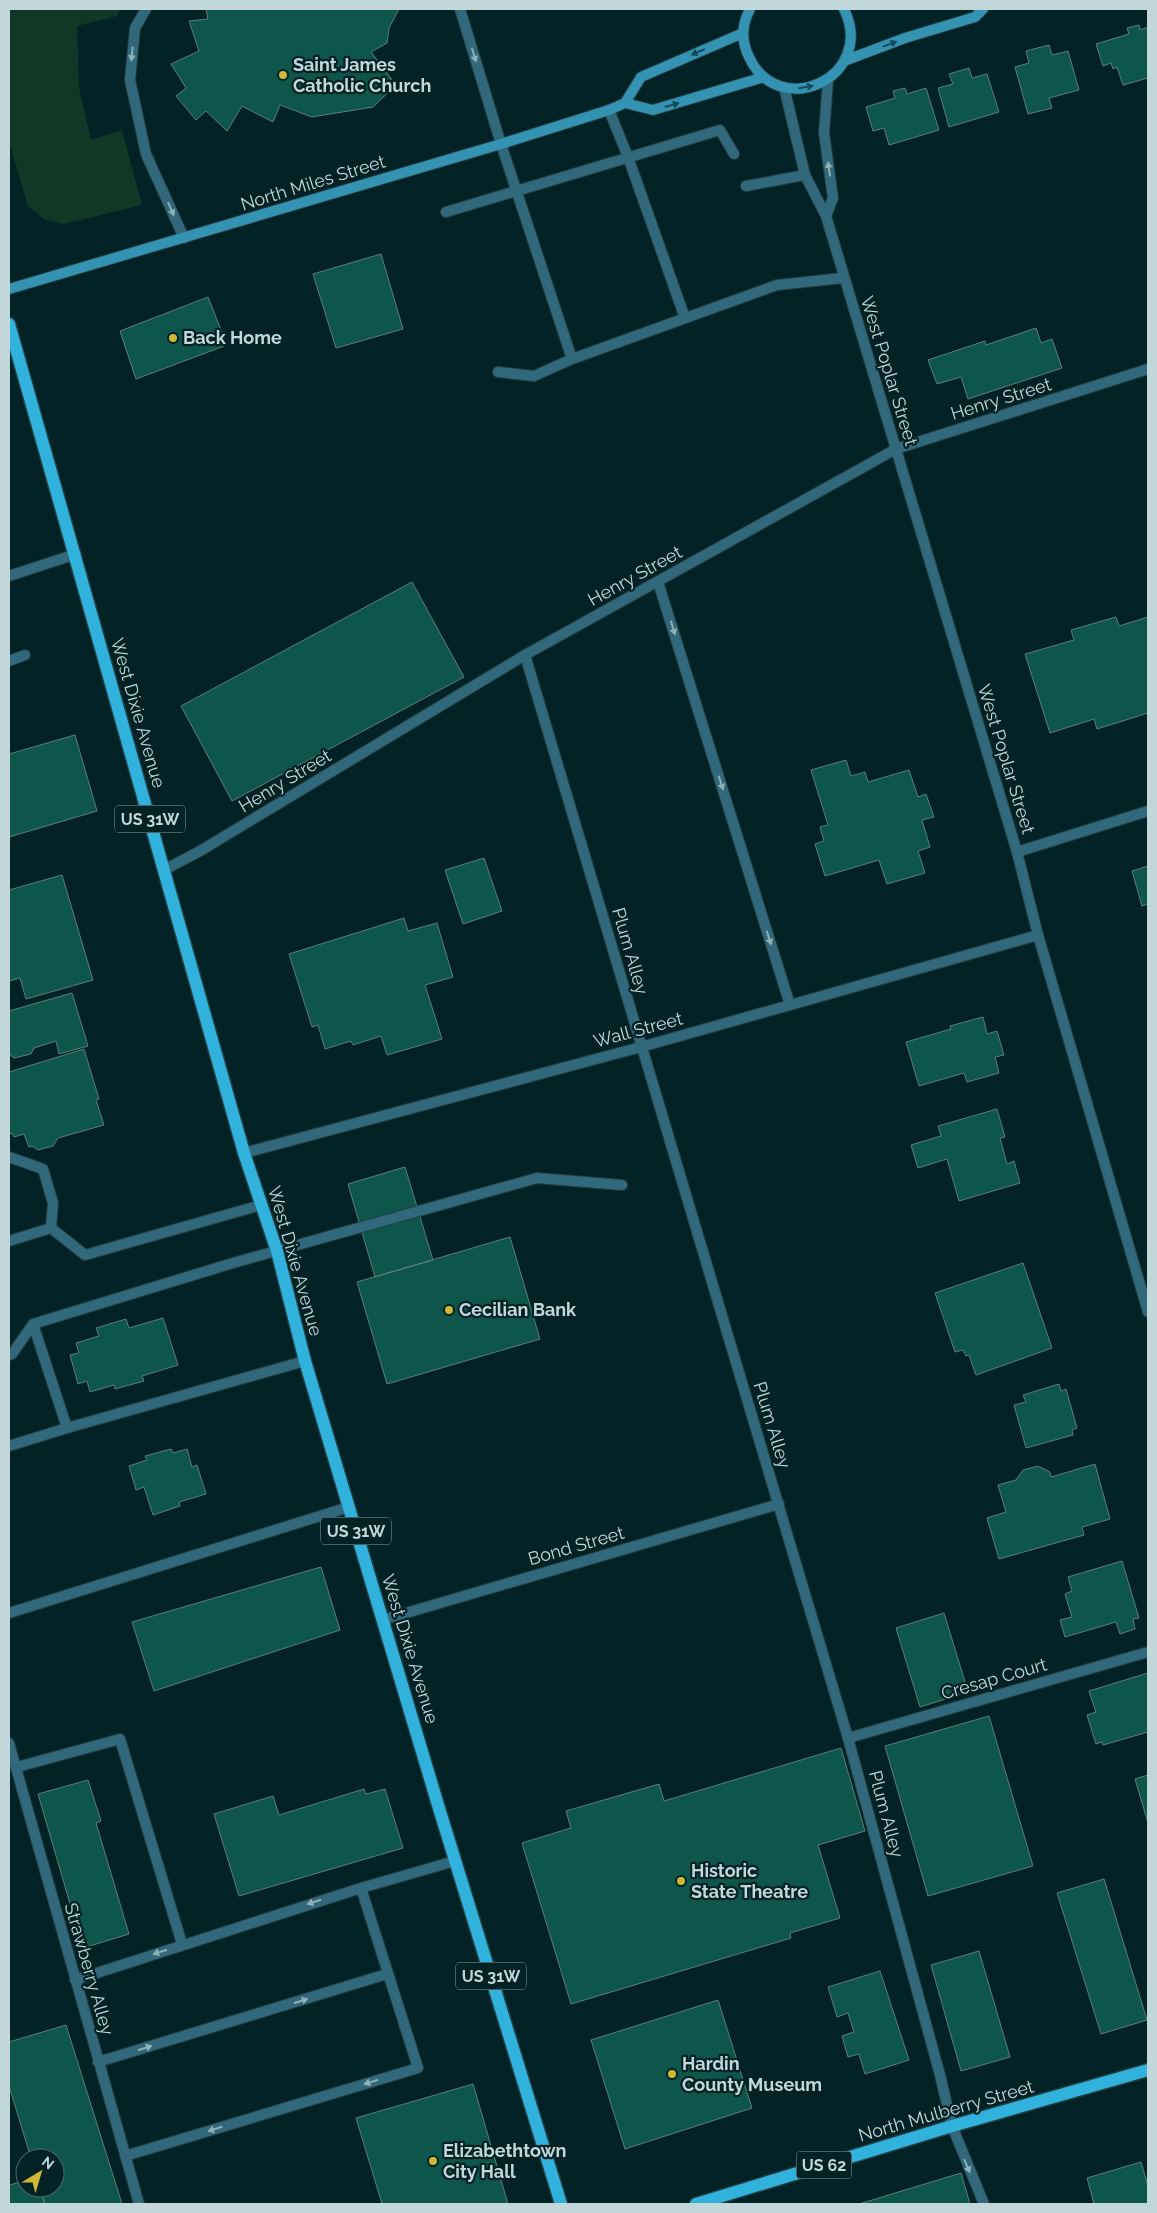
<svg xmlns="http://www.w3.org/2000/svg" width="1157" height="2213" viewBox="0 0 1157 2213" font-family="Raleway,sans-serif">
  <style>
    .green { fill: #0f3826 }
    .building { fill: #0e554c; stroke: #598079 }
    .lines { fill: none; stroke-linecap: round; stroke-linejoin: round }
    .service-casing { stroke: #223f42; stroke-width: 12 }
    .minor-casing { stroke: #223f42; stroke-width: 12 }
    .secondary-casing { stroke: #223f42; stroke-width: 12 }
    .primary-casing { stroke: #223f42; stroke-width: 15 }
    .service { stroke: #32687b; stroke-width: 10 }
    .minor { stroke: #32687b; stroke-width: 10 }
    .secondary { stroke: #3492b2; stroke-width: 10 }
    .primary { stroke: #31b2dc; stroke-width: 12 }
    .oneway { fill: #144956 }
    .oneway2 { fill: #90b0b8 }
    .poi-dot { fill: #d1b736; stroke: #032225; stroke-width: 2 }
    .labels { text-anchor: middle; stroke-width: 4.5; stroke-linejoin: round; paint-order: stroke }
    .shield { fill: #032225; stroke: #89a1a3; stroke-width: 1 }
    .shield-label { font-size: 16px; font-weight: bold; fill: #c2d7d9 }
    .poi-label { font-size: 18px; font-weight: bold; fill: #c2d7d9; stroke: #032225; text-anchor: start }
    .street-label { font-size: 18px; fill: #c2d7d9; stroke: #032225 }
  </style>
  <rect width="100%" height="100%" fill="#032225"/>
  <path class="green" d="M9,9h111l-3,7 -40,10 2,61 12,53 31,-10 20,75 -78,19 -19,-4 -17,-14 -19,-64z"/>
  <path class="building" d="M206,9h193l-10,19 -2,15 -16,9 25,33 -23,22 -61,10 -32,-12 -7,17 -31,-16 -15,25 -21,-20 -10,9 -20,-24 10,-8 -15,-24 28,-13 -10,-30 19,-2z
    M1139,25l1,5 8,-3v51l-25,7 -6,-18 -4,2 -2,-6 -8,3 -7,-22 33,-10 -2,-6z
    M1049,45l3,10 16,-4 11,39 -30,8 3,10 -24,6 -13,-47 14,-4 -3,-12z
    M969,68l3,10 15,-4 12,38 -50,15 -11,-39 15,-4 -4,-10z
    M905,88l2,6 19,-6 13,42 -50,15 -5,-17 -11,3 -7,-24 29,-9 -2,-7z
    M381,254l22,75 -67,19 -23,-74z
    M208,297l19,48 -91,34 -16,-48z
    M1036,328l5,15 11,-4 10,29 -94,31 -7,-22 -24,7 -9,-24 57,-19 1,4z
    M412,582l52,95 -232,124 -51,-95z
    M1116,617l3,9 29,-9v96l-51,16 -3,-10 -44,14 -25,-79 49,-14 -3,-10z
    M75,735l22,76 -88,26v-83z
    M846,760l5,16 14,-4 3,10 41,-12 9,27 8,-3 8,23 -12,3 8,27 -12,4 7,22 -38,11 -8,-24 -54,16 -10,-32 9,-3 -4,-14 8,-2 -17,-55z
    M484,858l18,53 -39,13 -18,-54z
    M1148,866v38l-6,2 -10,-35z
    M62,875l31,105 -67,19 -6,-21 -11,3v-91z
    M404,918l4,13 29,-8 16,54 -28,8 17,54 -55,16 -6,-19 -28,9 -2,-4 -26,8 -7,-24 -6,2 -23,-73z
    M72,993l16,53 -29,8 -3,-13 -22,7 -3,6 -17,4 -5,-4v-43z
    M983,1017l4,17 10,-3 7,24 -9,2 4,16 -32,9 -3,-9 -45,13 -13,-44 45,-13 -1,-3z
    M84,1049l15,50 -3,1 8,25 -46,13 -5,8 -15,4 -6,-4 -3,1 -5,-13 -10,3 -2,-4 -3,1v-62z
    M997,1109l8,28 -5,1 7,26 7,-3 6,22 -61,18 -12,-42 -29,9 -7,-23 30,-9 -3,-10z
    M405,1167l28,93 -58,17 -27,-93z
    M510,1237l30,102 -153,45 -30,-102z
    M1023,1263l29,85 -76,27 -7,-20 -3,1 -3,-6 -8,2 -20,-59z
    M163,1318l15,47 -36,11 2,5 -29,8 -1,-4 -24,7 -3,-11 -9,3 -8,-29 9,-2 -3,-10 23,-7 -3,-8 30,-9 3,9z
    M1059,1384l2,7 5,-2 11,39 -5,2 1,5 -47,13 -12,-43 12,-3 -3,-7z
    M171,1449l2,4 14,-4 5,18 5,-2 9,29 -27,8 1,4 -27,9 -9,-28 -8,3 -7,-24 18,-6 -2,-4z
    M1095,1464l15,55 -28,8 2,8 -85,24 -12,-41 19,-6 -8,-27 18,-5 7,-10 15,-4 12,6 1,5z
    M1122,1561l17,57 -6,1 2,10 -15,5 -4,-12 -51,15 -5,-17 12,-3 -7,-23 7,-3 -4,-14z
    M321,1567l19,63 -186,61 -22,-69z
    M944,1613l24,79 -48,15 -24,-79z
    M1148,1673v59l-45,13 -1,-3 -6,2 -9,-29 9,-3 -7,-21z
    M989,1716l44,150 -105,30 -43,-150z
    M841,1748l24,83 -47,14 22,73 -50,15 1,5 -220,66 -49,-161 49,-15 -5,-17 93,-27 5,17z
    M1148,1775v48l-13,-44z
    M88,1780l13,41 -5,2 33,111 -46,14 -45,-154z
    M364,1789l2,5 19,-5 18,59 -164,48 -25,-82 59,-18 6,19z
    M1104,1879l43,141 -46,14 -44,-141z
    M979,1951l31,106 -49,14 -30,-106z
    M880,1971l29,89 -44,14 -6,-20 -11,3 -6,-21 12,-4 -6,-19 -11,4 -9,-30z
    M718,2000l34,108 -127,41 -34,-109z
    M66,2025l56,179h-77l-5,-16h15v-30h-24l-22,-72v-44z
    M473,2084l35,120h-126l-26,-86z
    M1141,2162l7,24v18h-54l-7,-26z
    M961,2173l9,31h-111z
    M25,2181v7h15l5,16h-36v-19z"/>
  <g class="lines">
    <g class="service-casing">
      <path id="service" d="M146,9l-11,19 -5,52 16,74 38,84
        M460,9l41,135 71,215
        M609,110l19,47 57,161
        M746,186l59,-11
        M446,212l274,-82 14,24
        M498,372l36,4 38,-17 205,-74 66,-7
        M658,582l132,423
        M525,655l323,1083 92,337 12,51 32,78
        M9,661l16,-6
        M9,1157l34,12 10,34 -2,25
        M9,1241l42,-13 34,27 176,-50
        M33,1324l34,104 238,-67
        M9,1355l3,-1 21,-30 200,-61 304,-85 85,7
        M9,1446l58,-18
        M9,1613l340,-106
        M9,1743l130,461
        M17,1767l103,-28 62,205
        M75,1980l286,-92 94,-27
        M98,2062l289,-88
        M125,2156l293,-88 -57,-180"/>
    </g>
    <g class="minor-casing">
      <path id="minor" d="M784,87l21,88 21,41 191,636 21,83 110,377
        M826,216l7,-18 -9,-65 4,-53
        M9,576l67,-22
        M1017,852l131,-41
        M164,870l36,-19 325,-196 371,-206 252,-80
        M244,1153l397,-106 397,-112
        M382,1620l397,-116
        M848,1738l300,-86"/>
    </g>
    <g class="secondary-casing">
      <path id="secondary" d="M750,9c-8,15 -9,32 -1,48 30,65 128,20 95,-48
        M844,61l61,-23 70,-21 8,-8
        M625,103l28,7 111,-33
        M9,289l492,-145 108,-34 16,-7 16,-26 102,-44"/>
    </g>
    <g class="primary-casing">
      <path id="primary" d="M9,324l235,829 33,98 28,110 133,444 123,399
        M696,2204l256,-78 196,-56"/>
    </g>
    <use href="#service" class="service"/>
    <use href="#minor" class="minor"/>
    <use href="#secondary" class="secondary"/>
    <use href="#primary" class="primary"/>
  </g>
  <defs><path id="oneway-solid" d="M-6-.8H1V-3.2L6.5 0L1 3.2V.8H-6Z" transform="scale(1.25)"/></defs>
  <g class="oneway">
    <use href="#oneway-solid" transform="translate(890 44) rotate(-20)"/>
    <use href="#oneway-solid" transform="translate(698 52) rotate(157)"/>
    <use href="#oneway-solid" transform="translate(806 87) rotate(-9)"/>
    <use href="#oneway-solid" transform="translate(672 105) rotate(-16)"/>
  </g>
  <g class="oneway2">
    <use href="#oneway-solid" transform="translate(132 54) rotate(96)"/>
    <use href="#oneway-solid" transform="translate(474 55) rotate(73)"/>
    <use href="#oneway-solid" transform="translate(829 169) rotate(-98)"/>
    <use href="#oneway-solid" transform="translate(171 209) rotate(66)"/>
    <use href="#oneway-solid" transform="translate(673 628) rotate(73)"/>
    <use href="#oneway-solid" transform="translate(721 783) rotate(73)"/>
    <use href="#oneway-solid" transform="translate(769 938) rotate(73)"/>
    <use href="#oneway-solid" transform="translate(314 1902) rotate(162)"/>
    <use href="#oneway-solid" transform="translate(160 1952) rotate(162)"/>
    <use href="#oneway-solid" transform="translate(301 2001) rotate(-17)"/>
    <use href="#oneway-solid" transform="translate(145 2048) rotate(-17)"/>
    <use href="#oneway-solid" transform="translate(371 2082) rotate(163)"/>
    <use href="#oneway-solid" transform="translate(215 2129) rotate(163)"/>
    <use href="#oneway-solid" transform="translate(967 2166) rotate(67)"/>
  </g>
  <g class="poi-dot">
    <circle cx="283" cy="75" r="5"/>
    <circle cx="173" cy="338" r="5"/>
    <circle cx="449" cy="1310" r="5"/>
    <circle cx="681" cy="1881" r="5"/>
    <circle cx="672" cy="2074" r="5"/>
    <circle cx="433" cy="2161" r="5"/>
  </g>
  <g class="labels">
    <g class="shield">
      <rect x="115" y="805.5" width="70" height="27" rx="4"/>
      <rect x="321" y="1517.5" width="70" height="27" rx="4"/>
      <rect x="456" y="1962.5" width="70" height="27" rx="4"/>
      <rect x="796.5" y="2151.5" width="55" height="27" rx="4"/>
    </g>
    <g class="shield-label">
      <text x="150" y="825">US 31W</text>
      <text x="356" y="1537">US 31W</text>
      <text x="491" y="1982">US 31W</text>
      <text x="824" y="2171">US 62</text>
    </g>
    <g class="poi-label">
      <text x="293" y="71">Saint James<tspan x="293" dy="21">Catholic Church</tspan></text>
      <text x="183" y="344">Back Home</text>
      <text x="459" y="1316">Cecilian Bank</text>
      <text x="691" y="1877">Historic<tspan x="691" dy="21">State Theatre</tspan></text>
      <text x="682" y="2070">Hardin<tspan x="682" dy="21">County Museum</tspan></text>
      <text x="443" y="2157">Elizabethtown<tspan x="443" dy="21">City Hall</tspan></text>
    </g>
    <g class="street-label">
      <text transform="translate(313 183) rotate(-17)" y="6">North Miles Street</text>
      <text transform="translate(889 371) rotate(73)" y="6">West Poplar Street</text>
      <text transform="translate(1001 399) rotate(-17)" y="6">Henry Street</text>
      <text transform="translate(635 576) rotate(-29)" y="6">Henry Street</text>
      <text transform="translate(138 713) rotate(74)" y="6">West Dixie Avenue</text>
      <text transform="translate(1006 759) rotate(73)" y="6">West Poplar Street</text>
      <text transform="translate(285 781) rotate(-31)" y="6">Henry Street</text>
      <text transform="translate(630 951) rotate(74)" y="6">Plum Alley</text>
      <text transform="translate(638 1030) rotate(-15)" y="6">Wall Street</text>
      <text transform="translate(295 1261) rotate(74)" y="6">West Dixie Avenue</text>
      <text transform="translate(772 1425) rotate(73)" y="6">Plum Alley</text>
      <text transform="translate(576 1546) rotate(-16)" y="6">Bond Street</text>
      <text transform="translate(410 1649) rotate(73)" y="6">West Dixie Avenue</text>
      <text transform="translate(994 1679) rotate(-16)" y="6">Cresap Court</text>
      <text transform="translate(886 1814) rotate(75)" y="6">Plum Alley</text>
      <text transform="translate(89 1969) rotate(74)" y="6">Strawberry Alley</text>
      <text transform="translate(946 2111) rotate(-16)" y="6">North Mulberry Street</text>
    </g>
  </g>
  <rect width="1157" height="2213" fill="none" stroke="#c2d7d9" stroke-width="20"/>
  <g transform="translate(40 2173) rotate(38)"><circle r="24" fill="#032225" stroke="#4f6a6d"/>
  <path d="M0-4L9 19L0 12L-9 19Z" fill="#d1b736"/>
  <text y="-8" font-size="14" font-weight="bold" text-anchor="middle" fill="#c2d7d9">N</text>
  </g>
</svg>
